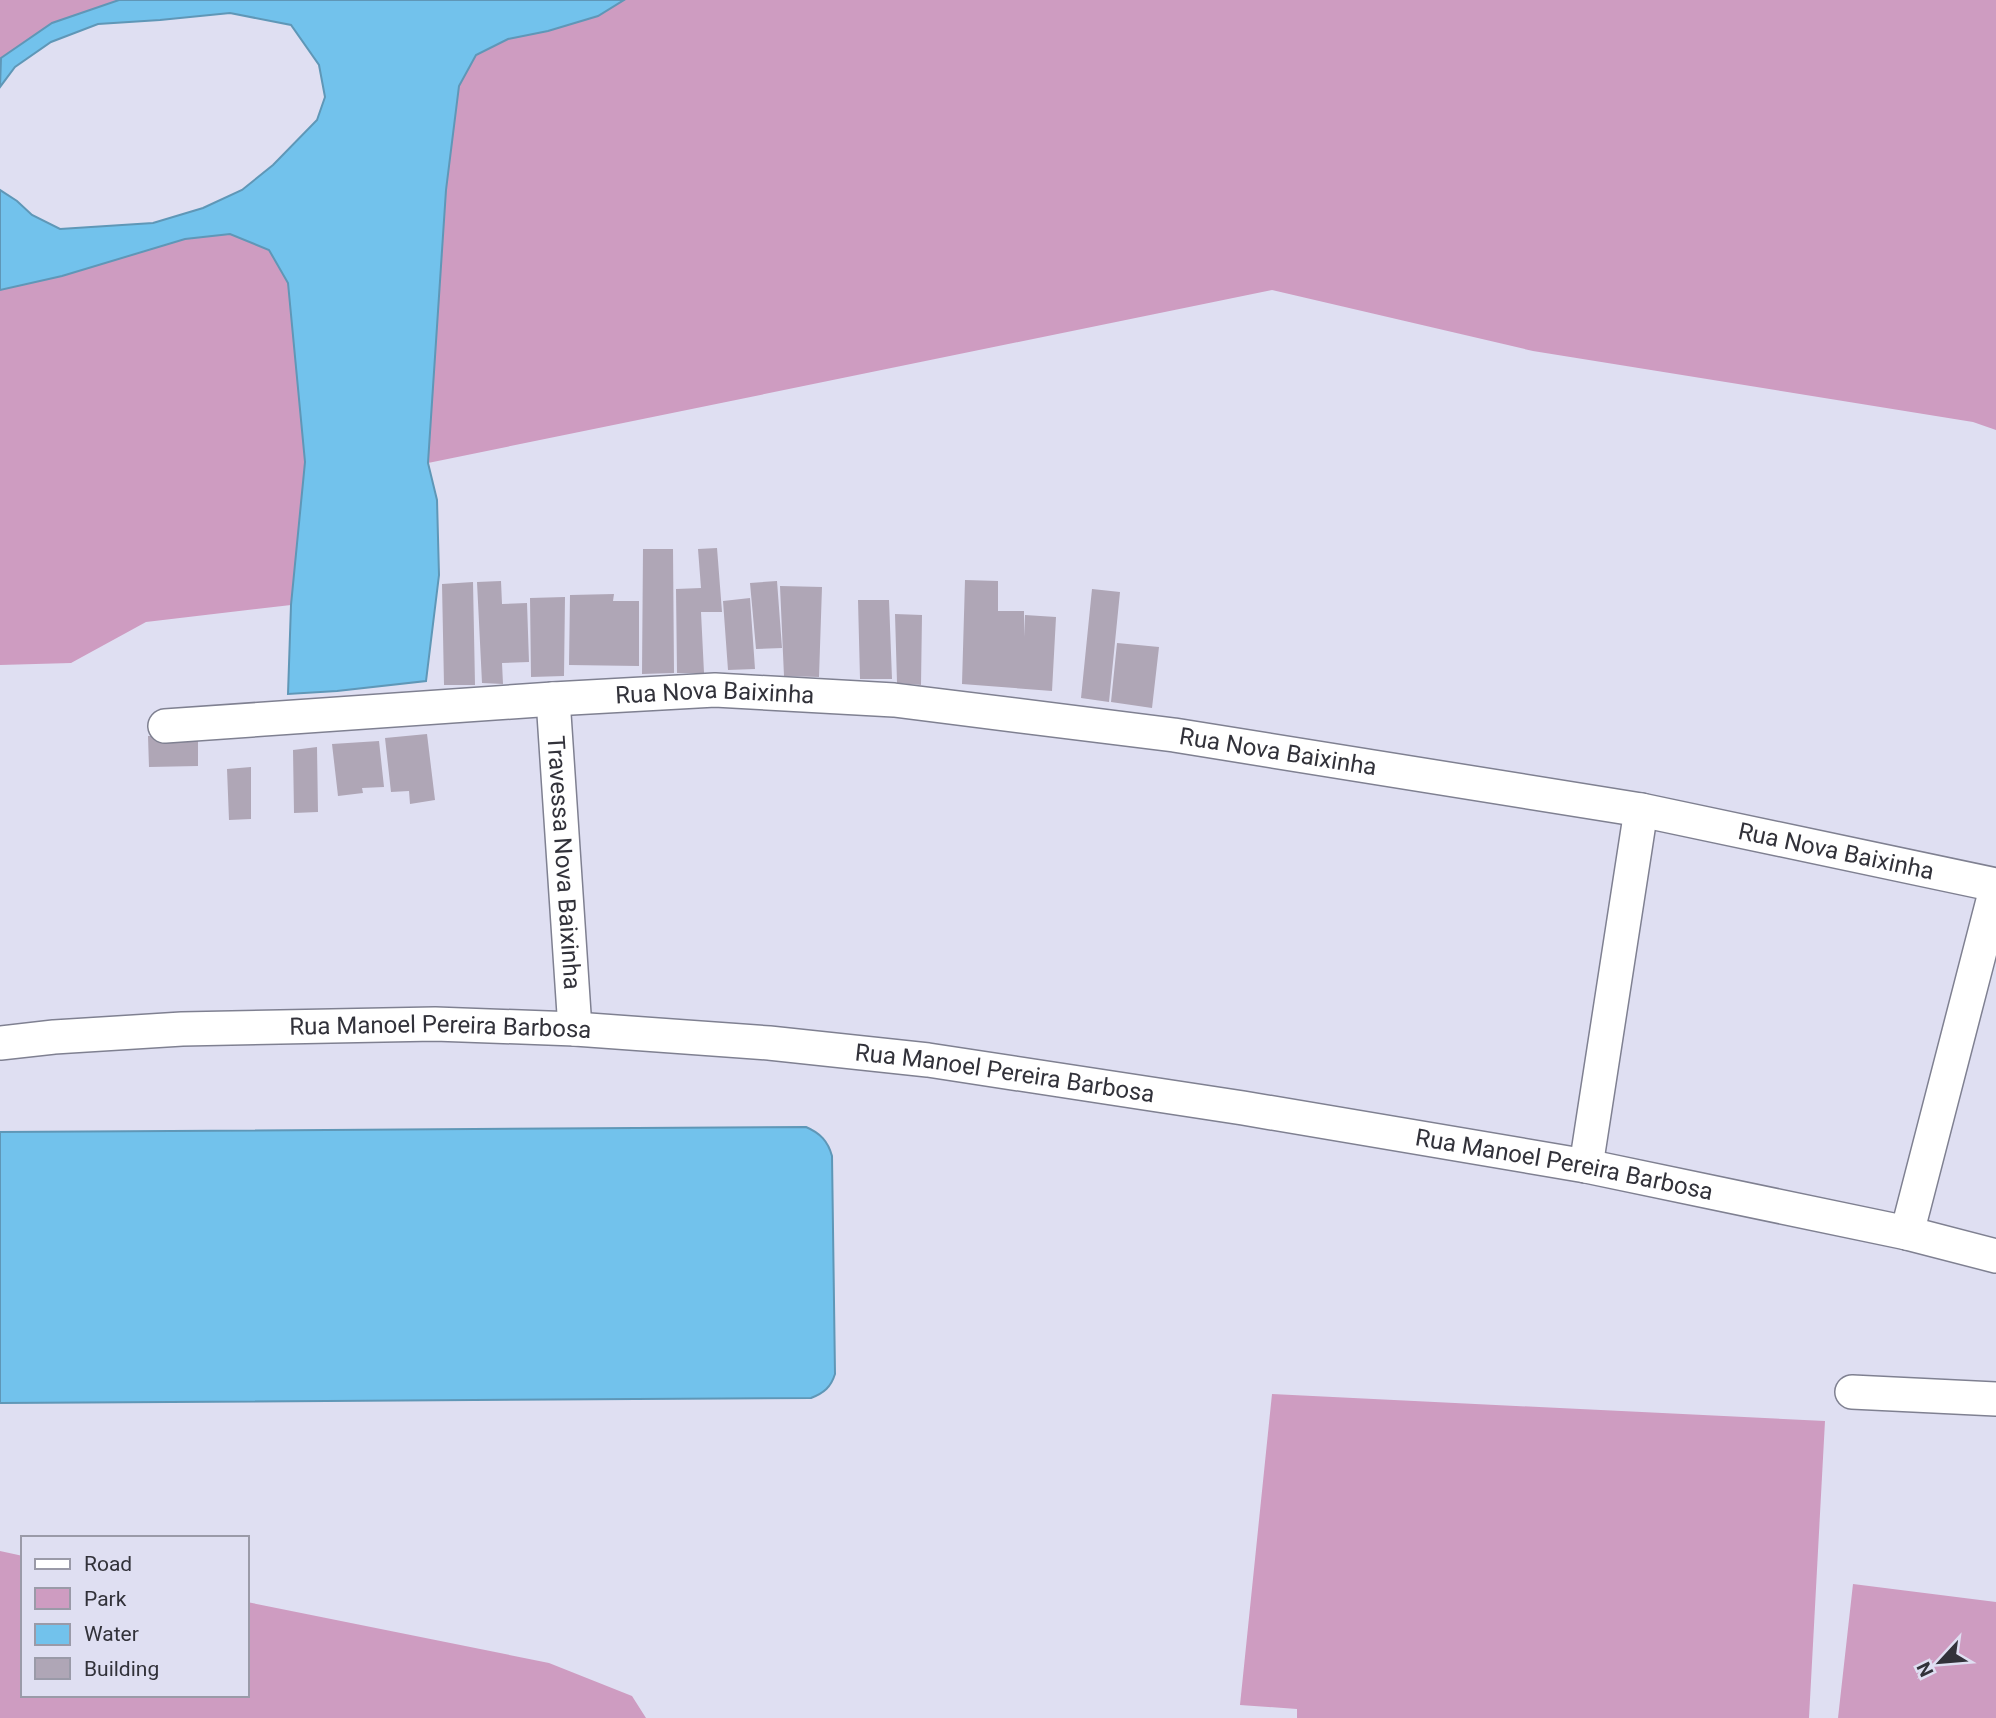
<svg xmlns="http://www.w3.org/2000/svg" width="1996" height="1718" viewBox="0 0 1996 1718" font-family="Roboto,sans-serif">
  <style>
    .green { fill: #ce9cc1 }
    .water { fill: #72c2ec; stroke: #5f97b7; stroke-width: 2 }
    .building { fill: #afa6b6 }
    .lines { fill: none; stroke-linecap: round; stroke-linejoin: round }
    .minor-casing { stroke: #7f8091; stroke-width: 36 }
    .minor { stroke: #fff; stroke-width: 33 }
    .labels { text-anchor: middle; stroke-width: 7; stroke-linejoin: round; paint-order: stroke }
    .street-label { font-size: 24px; fill: #32323a; stroke: #dfdff2 }
  </style>
  <rect width="100%" height="100%" fill="#dfdff2"/>
  <path class="green" d="M0,0h119l-67,23 -52,37z
    M624,0h1372v430l-23,-8 -440,-71 -261,-61 -844,173 18,-273 13,-104 17,-31 32,-16 40,-8 50,-15z
    M230,234l39,16 19,33 17,179 -14,143 -145,17 -75,41 -71,2v-375l62,-14 123,-37z
    M1272,1394l553,27 -16,297h-512v-9l-57,-4z
    M0,1551l23,5v139h224v-93l302,61 83,33 14,22h-646z
    M1853,1584l143,18v116h-158z"/>
  <path class="water" d="M119,0h505l-26,16 -50,15 -40,8 -32,16 -17,31 -13,104 -18,273 9,37 2,75 -13,106 -89,10 -49,3 3,-89 14,-143 -17,-179 -19,-33 -39,-16 -45,5 -123,37 -62,14v-100l17,11 15,14 28,14 93,-6 50,-15 39,-18 31,-25 44,-45 8,-23 -6,-32 -28,-40 -61,-12 -70,7 -62,4 -47,18 -36,25 -15,20 1,-29 51,-35z
    M806,1127c14,6 22,14 26,29l3,218c-4,13 -11,19 -24,24l-811,5v-271z"/>
  <path class="building" d="M717,548l5,64h-21l3,61h-27l-1,-84 25,-1 -3,-39z
    M643,549h30l1,124 -32,1z
    M965,580l33,1v30h26v26l1,-22 31,2 -4,74 -90,-7z
    M501,581l1,23 25,-1 2,59 -27,1 1,21 -21,-1 -5,-101z
    M777,581l5,67 -26,1 -6,-66z
    M473,582l2,103h-31l-2,-101z
    M780,586l42,1 -3,90 -35,-1z
    M1092,589l28,3 -11,110 -28,-4z
    M614,594l-1,7h26v65l-70,-1 1,-70z
    M565,597l-1,79 -33,1 -1,-79z
    M750,598l5,71 -27,1 -5,-69z
    M858,600h31l3,79h-32z
    M895,614l27,1 -1,70 -24,-2z
    M1117,643l42,4 -7,61 -41,-6z
    M427,734l8,66 -25,4 -1,-13 -18,1 -6,-54z
    M198,735v31l-49,1 -1,-31z
    M379,741l5,46 -22,1 1,5 -25,3 -6,-52z
    M317,747l1,65 -24,1 -1,-63z
    M251,767v52l-22,1 -2,-51z"/>
  <g class="lines">
    <g class="minor-casing">
      <g id="minor">
        <path id="s1" d="M553,699l22,330"/>
        <path id="s2" d="M165,726l388,-27 162,-9 179,10 280,35 467,75 355,75"/>
        <path id="s3" d="M0,1043l54,-6 128,-8 253,-5 140,5 194,14 159,17 315,48 343,58 321,67 89,23"/>
        <path d="M1586,1166l55,-356"/>
        <path d="M1907,1233l89,-344"/>
        <path d="M1852,1392l144,7"/>
      </g>
    </g>
    <use href="#minor" class="minor"/>
  </g>
  <g class="labels">
    <g class="street-label">
      <text dy="8" stroke="none"><textPath href="#s2" startOffset="551">Rua Nova Baixinha</textPath></text>
      <text dy="8" stroke="none"><textPath href="#s2" startOffset="1118">Rua Nova Baixinha</textPath></text>
      <text dy="8" stroke="none"><textPath href="#s2" startOffset="1685">Rua Nova Baixinha</textPath></text>
      <text dy="8" stroke="none"><textPath href="#s1" startOffset="164">Travessa Nova Baixinha</textPath></text>
      <text dy="8" stroke="none"><textPath href="#s3" startOffset="441">Rua Manoel Pereira Barbosa</textPath></text>
      <text dy="8" stroke="none"><textPath href="#s3" startOffset="1008">Rua Manoel Pereira Barbosa</textPath></text>
      <text dy="8" stroke="none"><textPath href="#s3" startOffset="1575">Rua Manoel Pereira Barbosa</textPath></text>
    </g>
  </g>
  <rect x="21" y="1536" width="228" height="161" fill="#dfdff2" stroke="#9a9aa8" stroke-width="2"/>
  <rect x="35" y="1559" width="35" height="10" fill="#ffffff" stroke="#9a9aa8" stroke-width="2"/>
  <text x="84" y="1571" font-size="21" fill="#32323a">Road</text>
  <rect x="35" y="1588" width="35" height="21" fill="#ce9cc1" stroke="#9a9aa8" stroke-width="2"/>
  <text x="84" y="1606" font-size="21" fill="#32323a">Park</text>
  <rect x="35" y="1624" width="35" height="21" fill="#72c2ec" stroke="#9a9aa8" stroke-width="2"/>
  <text x="84" y="1641" font-size="21" fill="#32323a">Water</text>
  <rect x="35" y="1658" width="35" height="21" fill="#afa6b6" stroke="#9a9aa8" stroke-width="2"/>
  <text x="84" y="1676" font-size="21" fill="#32323a">Building</text>
  <g transform="translate(1940 1662) rotate(244)" stroke="#dfdff2" stroke-width="5" paint-order="stroke">
  <path d="M0-5L12 26L0 18L-12 26Z" fill="#32323a"/>
  <text y="-10" font-size="19" font-weight="bold" text-anchor="middle" fill="#32323a">N</text>
  </g>
</svg>
